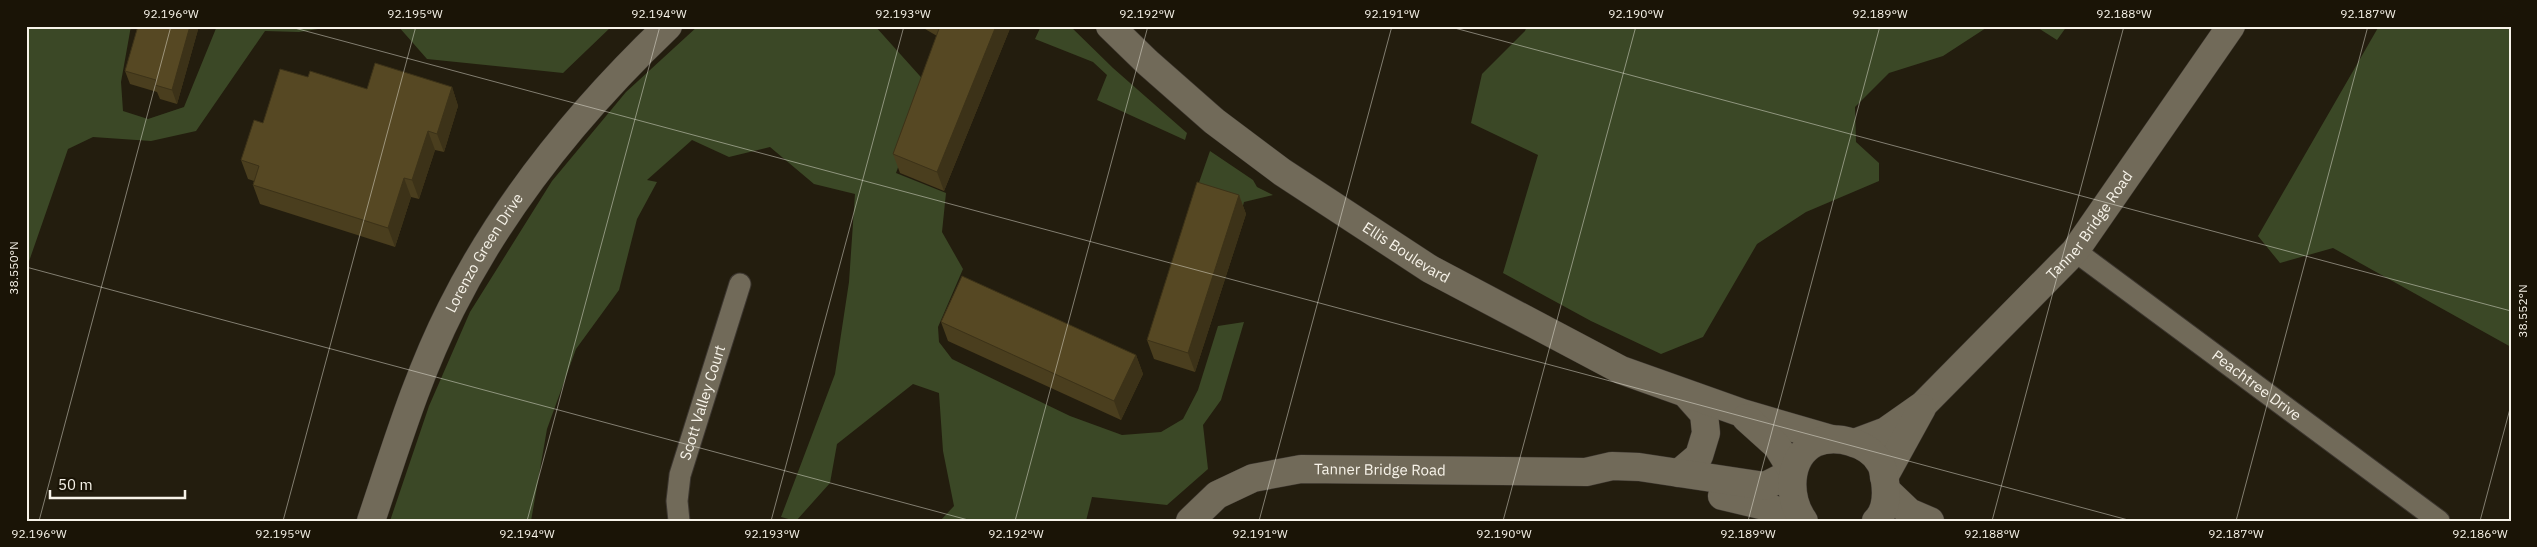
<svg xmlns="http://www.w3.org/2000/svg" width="2537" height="547" viewBox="0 0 2537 547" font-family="'IBM Plex Sans',sans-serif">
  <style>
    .green { fill: #3b4826 }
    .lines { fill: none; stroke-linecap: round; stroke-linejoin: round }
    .minor-casing { stroke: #3c362f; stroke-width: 23 }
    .tertiary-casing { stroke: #3c362f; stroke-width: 29 }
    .secondary-casing { stroke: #3c362f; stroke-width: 29 }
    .minor { stroke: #716a59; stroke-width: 21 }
    .tertiary { stroke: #716a59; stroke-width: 28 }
    .secondary { stroke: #716a59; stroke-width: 28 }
    .wall { fill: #4a3e1e }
    .shaded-wall { fill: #3c3218 }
    .building { fill: #564823; stroke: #3c3218 }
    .ticks { fill: none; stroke: #f7f3e9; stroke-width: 1; stroke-opacity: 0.45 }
    .labels { text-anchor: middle; stroke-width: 5; stroke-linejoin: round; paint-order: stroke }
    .street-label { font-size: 15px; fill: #f7f3e9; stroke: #1a1406 }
    .neatline { fill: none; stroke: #f7f3e9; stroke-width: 2 }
    .ticks-label { font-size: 12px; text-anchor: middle; fill: #f7f3e9 }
  </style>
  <rect width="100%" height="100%" fill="#231d0e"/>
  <path class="green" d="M26,26h105l-10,56 2,29 25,8 36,-12 33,-81 114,1 -32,5 -34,-1 -69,100 -45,10 -58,-4 -25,12 -42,121z
    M398,26h214l-49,47 -136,-14z
    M698,26h177l53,59 -32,88 50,20 -4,39 21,37 -25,58 1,15 13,17 118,57 52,19 39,-3 22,-13 15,-29 20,-64 26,-4 -23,78 -18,25 5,44 -41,36 -75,-8 -6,24h-146l14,-15 -11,-55 -4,-58 -26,-9 -76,60 -7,39 -34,38 -15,-4 54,-143 14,-92 6,-88 -41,-10 -44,-37 -41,10 -37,-17 -45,40 10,2 -20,37 -18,71 -43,59 -29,80 -16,92h-141l39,-115 41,-94 82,-131 74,-89z
    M1041,26h29l43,42 74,65 -2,7 -88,-40 10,-25 -14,-13 -58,-23z
    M1527,26h471l-12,2 -43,28 -54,17 -34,34 1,35 23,21v18l-73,31 -49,32 -54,93 -42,17 -70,-33 -88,-48 35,-118 -67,-32 11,-49 43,-43z
    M2035,26h32l-10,14z
    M2379,26h132v321l-178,-99 -53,15 -22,-27z
    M1210,151l43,29 4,7 16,8 -29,7 -3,11 -45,-22z"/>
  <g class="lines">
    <g class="minor-casing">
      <g id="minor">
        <path id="s1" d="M2075,251l364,270"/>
        <path id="s2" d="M679,521l-2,-20 3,-26 60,-191"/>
      </g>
    </g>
    <g class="tertiary-casing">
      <g id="tertiary">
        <path id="s3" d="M1854,443l32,-12 37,-26 152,-154 156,-225"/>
        <path d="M1679,473l20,-17 7,-23 -2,-19 -16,-18"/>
        <path d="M1884,477l38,-69"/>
        <path d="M1722,496l42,10 38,13"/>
        <path id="s4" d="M1190,521l27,-26 36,-17 48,-9 285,3 26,-6 27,1 126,19 28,-14"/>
      </g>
    </g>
    <g class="secondary-casing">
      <g id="secondary">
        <path id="s5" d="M1110,26l37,36 67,59 68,51 148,97 191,101 121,43 89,26"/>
        <path d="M1746,418l31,28 16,26"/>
        <path d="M1887,491l22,21 21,9"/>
        <path id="s6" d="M371,521c24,-71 46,-145 80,-212 54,-108 130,-200 217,-283"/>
        <path d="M1804,521c-17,-22 -17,-64 11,-78 21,-9 54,0 65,20 3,4 4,13 5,18 2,14 1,30 -9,40"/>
      </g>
    </g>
    <use href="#minor" class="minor"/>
    <use href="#tertiary" class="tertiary"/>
    <use href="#secondary" class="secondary"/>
  </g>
  <path class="wall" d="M138,26h61l-22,78 -17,-5 -3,-7 -27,-8 -5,-13z
    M920,26h91l-67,165 -44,-18 -7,-19 44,-118z
    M308,77l59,12 85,-2 6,19 -14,46 -9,-2 -16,49 -8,-2 -16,50 -135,-43 -7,-19 1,-4 -6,-2 -7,-19 22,-37z
    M1239,195l7,19 -51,158 -41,-13 -7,-19z
    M941,322l195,33 7,19 -22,46 -173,-79z"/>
  <path class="shaded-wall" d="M190,26h9l-22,78 -5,-14z
    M996,26h15l-67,165 -7,-19z
    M452,87l6,19 -14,46 -7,-18z
    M428,131l7,19 -16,49 -7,-19z
    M404,178l7,19 -16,50 -7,-19z
    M1239,195l7,19 -51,158 -7,-19z
    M1136,355l7,19 -22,46 -7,-19z"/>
  <path class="building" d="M138,26h52l-18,64 -17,-5 1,-5 -31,-9z
    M940,26h56l-59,146 -44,-18z
    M375,63l77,24 -15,47 -9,-3 -16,49 -8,-2 -16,50 -135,-43 6,-19 -18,-6 13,-40 9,3 17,-54 28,8 2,-6 57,18z
    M1197,182l42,13 -51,158 -41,-13z
    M962,276l174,79 -22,46 -173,-79z"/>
  <path class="ticks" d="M287,26l1845,495M1447,26l1064,285M26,267l946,254M39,521l132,-495M283,521l133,-495M527,521l133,-495M771,521l133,-495M1015,521l133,-495M1259,521l133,-495M1503,521l133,-495M1748,521l132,-495M1992,521l132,-495M2236,521l132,-495M2480,521l31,-116"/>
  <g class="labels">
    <g class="street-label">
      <text dy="5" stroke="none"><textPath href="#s3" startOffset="325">Tanner Bridge Road</textPath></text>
      <text dy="5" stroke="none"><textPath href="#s5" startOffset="374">Ellis Boulevard</textPath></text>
      <text dy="5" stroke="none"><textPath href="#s6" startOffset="292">Lorenzo Green Drive</textPath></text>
      <text dy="5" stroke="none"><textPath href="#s1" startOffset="226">Peachtree Drive</textPath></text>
      <text dy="5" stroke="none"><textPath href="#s2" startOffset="122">Scott Valley Court</textPath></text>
      <text dy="5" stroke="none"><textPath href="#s4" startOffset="205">Tanner Bridge Road</textPath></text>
    </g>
  </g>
  <rect width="2537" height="547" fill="none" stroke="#1a1406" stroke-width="55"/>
  <path d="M50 490v8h135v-8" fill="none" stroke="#f7f3e9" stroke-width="2.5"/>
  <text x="58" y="490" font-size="15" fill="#f7f3e9" stroke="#1a1406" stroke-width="4" paint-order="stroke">50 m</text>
  <rect x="28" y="28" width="2482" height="492" class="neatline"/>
  <g class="ticks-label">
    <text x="171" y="18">92.196°W</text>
    <text x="415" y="18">92.195°W</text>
    <text x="659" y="18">92.194°W</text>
    <text x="903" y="18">92.193°W</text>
    <text x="1147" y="18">92.192°W</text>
    <text x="1392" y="18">92.191°W</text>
    <text x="1636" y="18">92.190°W</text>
    <text x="1880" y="18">92.189°W</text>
    <text x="2124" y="18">92.188°W</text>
    <text x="2368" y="18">92.187°W</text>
    <text transform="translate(14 268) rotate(-90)" y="4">38.550°N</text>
    <text transform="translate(2523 311) rotate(-90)" y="4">38.552°N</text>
    <text x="39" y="538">92.196°W</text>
    <text x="283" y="538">92.195°W</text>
    <text x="527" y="538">92.194°W</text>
    <text x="772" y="538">92.193°W</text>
    <text x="1016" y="538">92.192°W</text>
    <text x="1260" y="538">92.191°W</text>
    <text x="1504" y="538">92.190°W</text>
    <text x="1748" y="538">92.189°W</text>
    <text x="1992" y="538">92.188°W</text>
    <text x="2236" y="538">92.187°W</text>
    <text x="2480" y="538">92.186°W</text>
  </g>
</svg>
